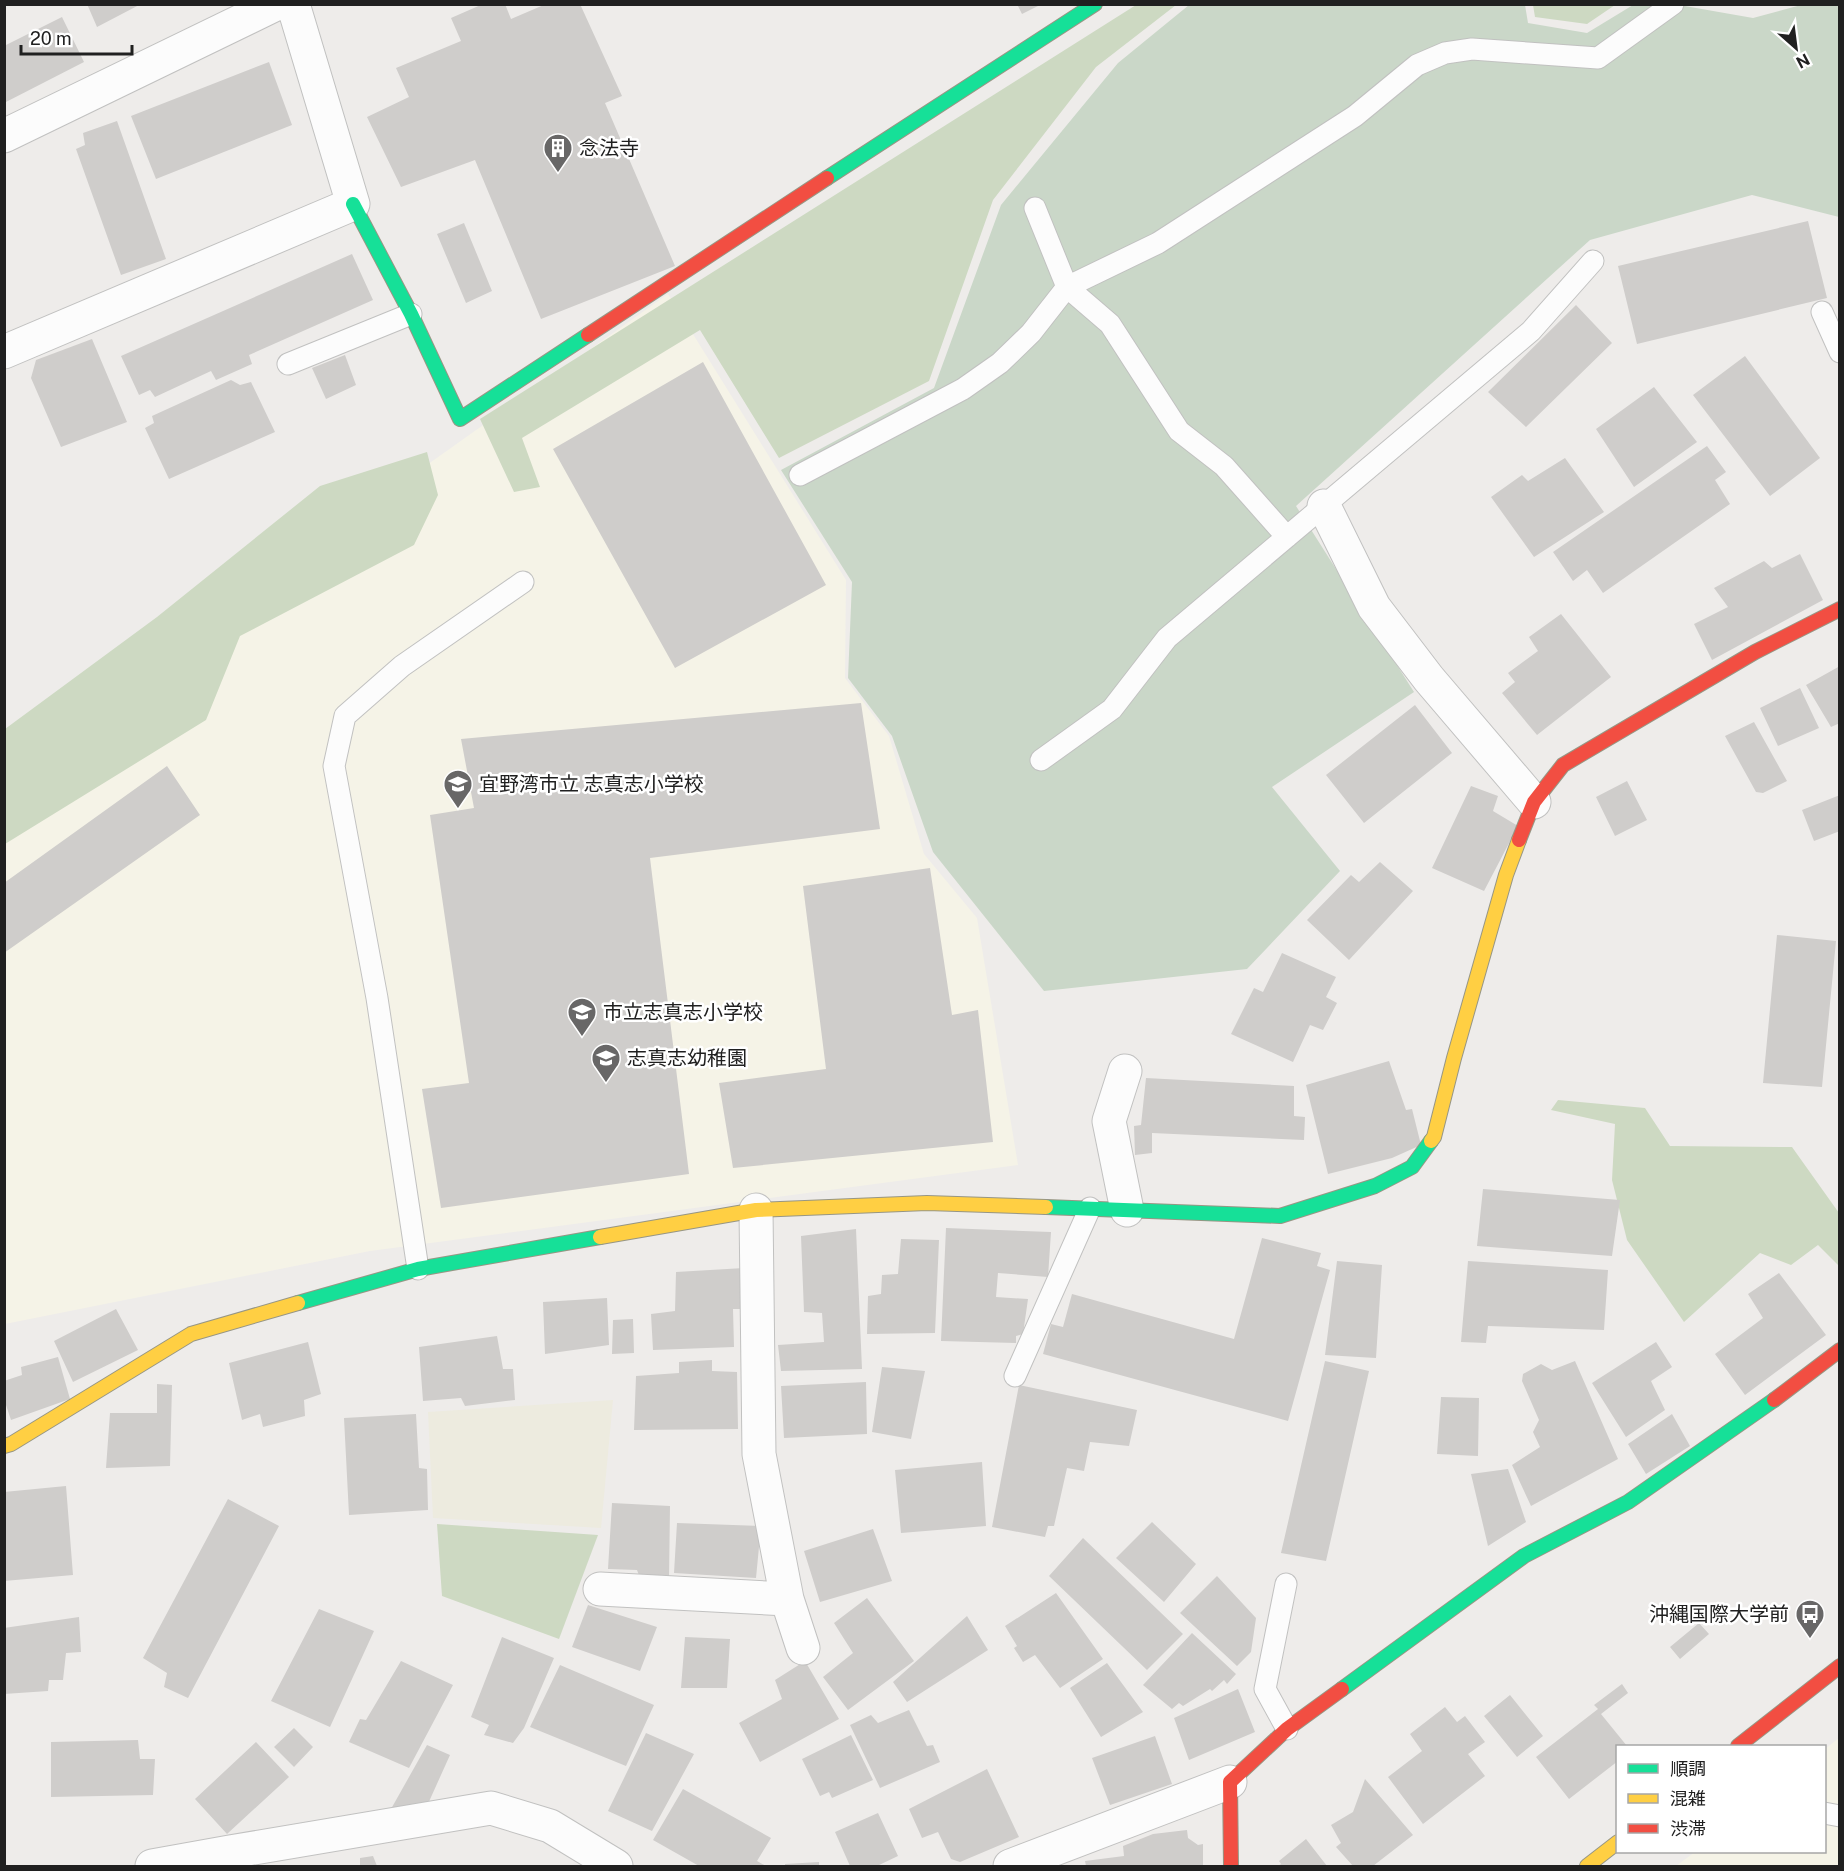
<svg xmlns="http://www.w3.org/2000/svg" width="1844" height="1871" viewBox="0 0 1844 1871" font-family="'Public Sans','Noto Sans JP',sans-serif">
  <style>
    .education { fill: #f5f3e7 }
    .farmland { fill: #edebdf }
    .forest { fill: #cdd9c2 }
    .cemetery { fill: #cad7c8 }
    .building { fill: #cfcdcb }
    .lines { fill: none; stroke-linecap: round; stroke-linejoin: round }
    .lane-casing { stroke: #c1c1c0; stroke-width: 23 }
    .street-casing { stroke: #c1c1c0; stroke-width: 35 }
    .fast-casing { stroke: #979684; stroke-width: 16 }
    .slow-casing { stroke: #979684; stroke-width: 16 }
    .jam-casing { stroke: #979684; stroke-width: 16 }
    .lane { stroke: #fcfcfc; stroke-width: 21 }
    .street { stroke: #fcfcfc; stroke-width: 33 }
    .fast { stroke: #16e098; stroke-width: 14 }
    .slow { stroke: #ffcf43; stroke-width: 14 }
    .jam { stroke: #f24e42; stroke-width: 14 }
    .labels { text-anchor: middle; stroke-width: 5; stroke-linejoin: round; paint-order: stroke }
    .poi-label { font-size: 20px; fill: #202020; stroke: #fff; text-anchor: start }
  </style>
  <rect width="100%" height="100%" fill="#eeecea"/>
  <path class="education" d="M668,294l178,286 -1,98 44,58 35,118 53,64 41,247 -648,86 -365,73 -1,-559z
    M1839,1738v128h-163l19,-14h129l1,-103z"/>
  <path class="farmland" d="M613,1400l-12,128 -168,-10 -5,-106z"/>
  <path class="forest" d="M1136,5h40l-80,62 -103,133 -64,181 -150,77 -79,-128 -178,108 18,49 -26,5 -34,-73z
    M1533,5v-1l82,1 -28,19 -52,-7z
    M427,452l11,43 -24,50 -174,91 -34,84 -201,124v-115l152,-112 163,-131z
    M1558,1100l87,8 25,38 122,1 47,66v53l-21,-21 -27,20 -31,-12 -76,69 -57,-82 -15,-60 3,-56 -64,-14z
    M437,1524l161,11 -39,104 -117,-43z"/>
  <path class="cemetery" d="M1189,5h336l3,18 59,10 46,-28h46l74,13 48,-13h38v212l-87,-22 -162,45 -294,266 118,186 -142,95 68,84 -93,98 -203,22 -111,-139 -41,-116 -44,-58 4,-96 -71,-112 153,-82 67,-183 117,-142z"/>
  <path class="building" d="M87,4h54l-44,23z
    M483,4h22l6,15 35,-15h34l42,92 -17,7 70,163 -134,53 -66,-159 -74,27 -34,-70 42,-20 -13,-29 65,-27 -10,-23z
    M1017,4h25l-20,10z
    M62,17l22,45 -80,41v-57z
    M269,62l23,63 -136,54 -25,-63z
    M117,121l49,138 -45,16 -45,-126 9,-4 -2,-12z
    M1808,221l19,77 -190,46 -19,-78z
    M464,223l28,68 -26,12 -29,-69z
    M352,254l21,46 -124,55 3,9 -36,16 -5,-9 -56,26 -5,-7 -11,5 -18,-39z
    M1576,305l36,38 -86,84 -38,-35z
    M92,339l35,83 -66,25 -30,-69 5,-18z
    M345,355l11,30 -30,14 -14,-31z
    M1745,356l75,102 -50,38 -77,-101z
    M703,362l123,223 -151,83 -122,-219z
    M231,380l9,5 11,-3 24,50 -106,47 -24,-51 9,-5 -2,-7z
    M1654,387l43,55 -63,45 -38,-58z
    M1707,446l19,26 -11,8 15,24 -127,89 -16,-23 -14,11 -20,-29z
    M1565,458l39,54 -70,45 -43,-60 31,-22 6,6z
    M1800,554l23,46 -111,60 -18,-36 34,-17 -14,-19 50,-27 8,7z
    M1561,614l50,63 -74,58 -35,-42 13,-11 -7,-9 30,-22 -9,-14z
    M1840,666v57l-9,4 -25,-42z
    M1800,688l19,40 -41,18 -18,-38z
    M861,703l19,126 -230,29 39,316 -248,34 -19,-119 47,-6 -39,-268 44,-7 -13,-69z
    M1415,705l37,48 -88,70 -38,-48z
    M1754,722l33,59 -24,12 -7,-1 -31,-56z
    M167,766l33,49 -196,138v-70z
    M1627,781l20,39 -32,16 -19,-39z
    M1471,786l27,10 -5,15 25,15 -34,65 -52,-23z
    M1840,795v36l-26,10 -12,-31z
    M1380,862l33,29 -64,69 -42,-40 44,-45 8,7z
    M930,868l22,147 26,-5 15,132 -260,26 -14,-85 107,-14 -23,-183z
    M1777,935l59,6 -14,146 -59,-4z
    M1282,953l54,24 -10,20 11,6 -14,27 -13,-5 -17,37 -62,-28 23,-46 9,4z
    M1389,1061l17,49 6,-1 9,36 -29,13 -64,16 -22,-89z
    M1146,1078l148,8v30l11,1 -1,23 -152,-7v20l-17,2 -1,-29 7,-1z
    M1483,1189l137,11 -8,56 -135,-10z
    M946,1228l105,4 -3,45 -50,-4 -2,24 32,2 -5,35 -7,2v7l-75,-2z
    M856,1229l6,140 -81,2 -3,-26 46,-3 -2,-29 -18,-1 -3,-76z
    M1262,1238l59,15 -4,13 13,4 -42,151 -245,-67 8,-30 12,3 9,-33 162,45z
    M901,1239l38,1 -4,93 -68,1 1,-38 13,-2 1,-19 16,-1z
    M1337,1261l45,4 -6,93 -51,-3z
    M1468,1261l140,9 -4,60 -116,-4 -2,17 -25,-1z
    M744,1268l2,41h-13l1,38 -81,3 -2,-36 24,-3 1,-39z
    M1779,1273l47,62 -81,60 -30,-41 48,-36 -15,-24z
    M607,1298l2,47 -64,9 -2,-52z
    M116,1309l22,41 -65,32 -19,-41z
    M633,1319l1,34 -22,1 1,-34z
    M497,1336l6,33h10l2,31 -50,6 -4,-8 -38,3 -4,-54z
    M308,1342l13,52 -17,6 1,16 -42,11 -3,-13 -18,6 -13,-57z
    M1656,1342l16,25 -21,14 14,29 -39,27 -34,-54z
    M58,1357l12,42 -59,21 -7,-21v-18l18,-6 -1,-8z
    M712,1360v11l25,1 1,57 -104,1 2,-54 43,-3v-11z
    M1325,1361l44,10 -43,190 -45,-8z
    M1575,1361l43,98 -87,47 -19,-41 28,-18 -7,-15 6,-12 -17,-39 1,-7 18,-10 11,6z
    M882,1367l43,4 -14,68 -39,-7z
    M866,1382l1,52 -83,4 -3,-52z
    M157,1384l15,1 -2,81 -64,2 4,-55h47z
    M1019,1385l118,25 -8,36 -39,-4 -6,29 -17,-3 -13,58h-6l-3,11 -53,-10z
    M1441,1397l38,1 -1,58 -41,-2z
    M416,1414l3,54 8,1 1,41 -79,5 -5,-97z
    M1672,1414l18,32 -44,28 -18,-30z
    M982,1462l4,64 -85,7 -6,-63z
    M1508,1469l18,53 -38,24 -17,-72z
    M66,1486l7,89 -69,6v-89z
    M228,1499l51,27 -91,172 -24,-11 3,-14 -24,-15z
    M612,1503l58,3 -1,73 -29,-1 -3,-8 -29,-1z
    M1152,1522l44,42 -32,38 -48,-44z
    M677,1523l84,3 -5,52 -82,-5z
    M873,1529l19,52 -72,21 -16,-51z
    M1083,1538l100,96 -36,36 -98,-94z
    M1217,1576l39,42 -5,34 -14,14 -57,-53z
    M1056,1593l47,66 -43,29 -25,-33 -12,7 -9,-14 3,-2 -12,-20z
    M867,1598l47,63 -66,49 -25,-33 30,-24 -19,-30z
    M588,1605l69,22 -17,44 -68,-24z
    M319,1609l55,22 -44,96 -59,-26z
    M967,1616l21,34 -81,52 -14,-20z
    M79,1617l2,35 -15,1 -3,27h-14l-1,11 -44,3v-66z
    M1699,1623l10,11 -29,25 -10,-12z
    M1192,1633l44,41 -9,10 -3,-4 -12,11 -2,-2 -27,17 -4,-3 -7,6 -29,-24z
    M502,1637l52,21 -30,70 -11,15 -29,-8 5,-10 -18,-8z
    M685,1637l45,2 -3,49h-46z
    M401,1661l52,24 -44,83 -60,-26 11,-23 6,1z
    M805,1661l34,58 -79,43 -21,-39 43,-24 -7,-19z
    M1107,1663l36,49 -42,25 -31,-49z
    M560,1665l94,40 -28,61 -96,-39z
    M1622,1684l6,9 -27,21 26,32h-9v15l-49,38 -33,-42 62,-48 -4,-4z
    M1238,1689l17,43 -66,28 -15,-42z
    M1510,1695l33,41 -26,21 -33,-41z
    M1445,1707l12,15 8,-6 20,26 -17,12 17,22 -62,48 -35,-47 34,-26 -12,-17z
    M909,1710l18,36 6,-1 7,17 -60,26 -30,-63 21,-10 7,8z
    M294,1728l19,19 -19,20 -20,-20z
    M646,1733l48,21 -42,77 -44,-20z
    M851,1735l22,45 -41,18 -3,-6 -9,4 -18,-37z
    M1155,1736l17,48 -62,21 -18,-47z
    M138,1740l2,19h15l-2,36 -102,2v-55z
    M256,1742l33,35 -62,57 -32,-35z
    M427,1745l23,10 -23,51 -36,3z
    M987,1769l32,68 -59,25 -9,-3 -13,-27 -16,6 -13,-29z
    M1365,1779l48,56 -40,31h-20l-17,-19 5,-4 -10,-18 22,-13z
    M683,1789l88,49 -14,23 9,5h-67l-46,-26z
    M878,1813l20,43 -21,10h-27l-15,-34z
    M1187,1830l1,8 10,7 5,-1v22h-117l-1,-5 39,-5 -1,-10 30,-12z
    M1306,1839l21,27h-49l3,-2 -2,-3z
    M373,1856l4,10h-17v-8z
    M819,1862v4h-34v-2z"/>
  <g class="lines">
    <g class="lane-casing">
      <path id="lane" d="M1035,208l32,79 43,37 69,107 45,35 63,71
        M1822,312l18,40
        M288,364l123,-50
        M800,475l163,-86 37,-26 31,-30 36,-46 91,-44 197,-127 62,-51 28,-12 27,-4 126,9 75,-54
        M1041,760l71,-51 55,-71 364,-307 62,-70
        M418,1269l-41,-271 -43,-232 11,-50 57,-50 121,-84
        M1015,1376l75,-168
        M1286,1584l-21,105 22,40
        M1824,1813l16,3"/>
    </g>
    <g class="street-casing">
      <path id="street" d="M4,136l272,-132
        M4,352l349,-148 -60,-200
        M1324,506l50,101 55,72 105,123
        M1125,1071l-16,50 18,89
        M756,1210l3,244 28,145 16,49
        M600,1589l187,10
        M152,1866l78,-14 261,-44 59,18 66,40
        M1010,1866l220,-84"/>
    </g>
    <g class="fast-casing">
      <path id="fast" d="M827,178l268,-174
        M353,204l58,110 49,105 128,-84
        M1046,1207l234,9 95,-30 37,-19 19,-26
        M298,1303l120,-34 182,-32
        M1342,1689l182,-133 104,-54 146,-102"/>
    </g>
    <g class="slow-casing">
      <path id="slow" d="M1431,1141l3,-4 20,-79 52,-183 13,-35
        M600,1237l156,-27 171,-7 119,4
        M4,1446l7,-2 180,-110 107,-31
        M1587,1866l31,-24"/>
    </g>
    <g class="jam-casing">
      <path id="jam" d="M588,335l239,-157
        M1519,840l15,-38 29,-37 192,-113 85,-43
        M1774,1400l66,-50
        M1738,1746l102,-80
        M1231,1866l-1,-84 57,-53 55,-40"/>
    </g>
    <use href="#lane" class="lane"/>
    <use href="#street" class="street"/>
    <use href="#fast" class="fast"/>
    <use href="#slow" class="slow"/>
    <use href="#jam" class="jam"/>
  </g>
  <defs>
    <g id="building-pin" transform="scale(1.5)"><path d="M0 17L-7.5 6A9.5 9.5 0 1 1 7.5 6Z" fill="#686767" stroke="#fff"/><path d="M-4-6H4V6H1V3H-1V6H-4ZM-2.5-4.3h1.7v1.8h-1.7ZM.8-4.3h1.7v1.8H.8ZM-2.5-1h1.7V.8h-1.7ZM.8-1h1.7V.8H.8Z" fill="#fff"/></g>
    <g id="school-pin" transform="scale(1.5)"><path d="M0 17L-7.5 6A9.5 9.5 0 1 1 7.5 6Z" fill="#686767" stroke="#fff"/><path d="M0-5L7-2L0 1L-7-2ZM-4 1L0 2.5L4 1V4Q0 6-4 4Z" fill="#fff"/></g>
    <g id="bus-pin" transform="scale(1.5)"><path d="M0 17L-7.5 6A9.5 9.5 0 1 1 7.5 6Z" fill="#686767" stroke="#fff"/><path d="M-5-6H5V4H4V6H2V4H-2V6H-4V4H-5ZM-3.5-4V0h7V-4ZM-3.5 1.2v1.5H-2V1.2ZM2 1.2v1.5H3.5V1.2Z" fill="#fff"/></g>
  </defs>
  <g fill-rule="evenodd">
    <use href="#building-pin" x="558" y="148"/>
    <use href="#school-pin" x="458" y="784"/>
    <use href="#school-pin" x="582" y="1012"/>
    <use href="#school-pin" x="606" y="1058"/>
    <use href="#bus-pin" x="1810" y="1614"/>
  </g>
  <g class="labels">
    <g class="poi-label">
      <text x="579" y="155">念法寺</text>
      <text x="479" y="791">宜野湾市立 志真志小学校</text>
      <text x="603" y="1019">市立志真志小学校</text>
      <text x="627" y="1065">志真志幼稚園</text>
      <text x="1789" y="1621" text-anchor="end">沖縄国際大学前</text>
    </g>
  </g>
  <rect width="1844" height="1871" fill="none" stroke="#202020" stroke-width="12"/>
  <rect x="1616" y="1745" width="210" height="108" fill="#ffffff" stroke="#a6a6a6" stroke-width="1.5"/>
  <rect x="1628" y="1764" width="30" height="9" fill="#16e098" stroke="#a6a6a6" stroke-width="1.5"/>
  <text x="1670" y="1775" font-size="18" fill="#202020">順調</text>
  <rect x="1628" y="1794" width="30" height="9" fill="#ffcf43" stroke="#a6a6a6" stroke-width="1.5"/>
  <text x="1670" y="1805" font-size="18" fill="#202020">混雑</text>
  <rect x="1628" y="1824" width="30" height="9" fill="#f24e42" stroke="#a6a6a6" stroke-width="1.5"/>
  <text x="1670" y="1835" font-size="18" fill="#202020">渋滞</text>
  <g transform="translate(1796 48) rotate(152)" stroke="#ffffff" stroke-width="4.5" paint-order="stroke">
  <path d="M0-4.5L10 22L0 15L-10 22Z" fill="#202020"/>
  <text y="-9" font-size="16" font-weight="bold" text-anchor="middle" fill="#202020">N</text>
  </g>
  <path d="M21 45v9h111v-9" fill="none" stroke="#202020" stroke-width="3"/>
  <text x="30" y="45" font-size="18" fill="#202020" stroke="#ffffff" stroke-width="4.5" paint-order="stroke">20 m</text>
</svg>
